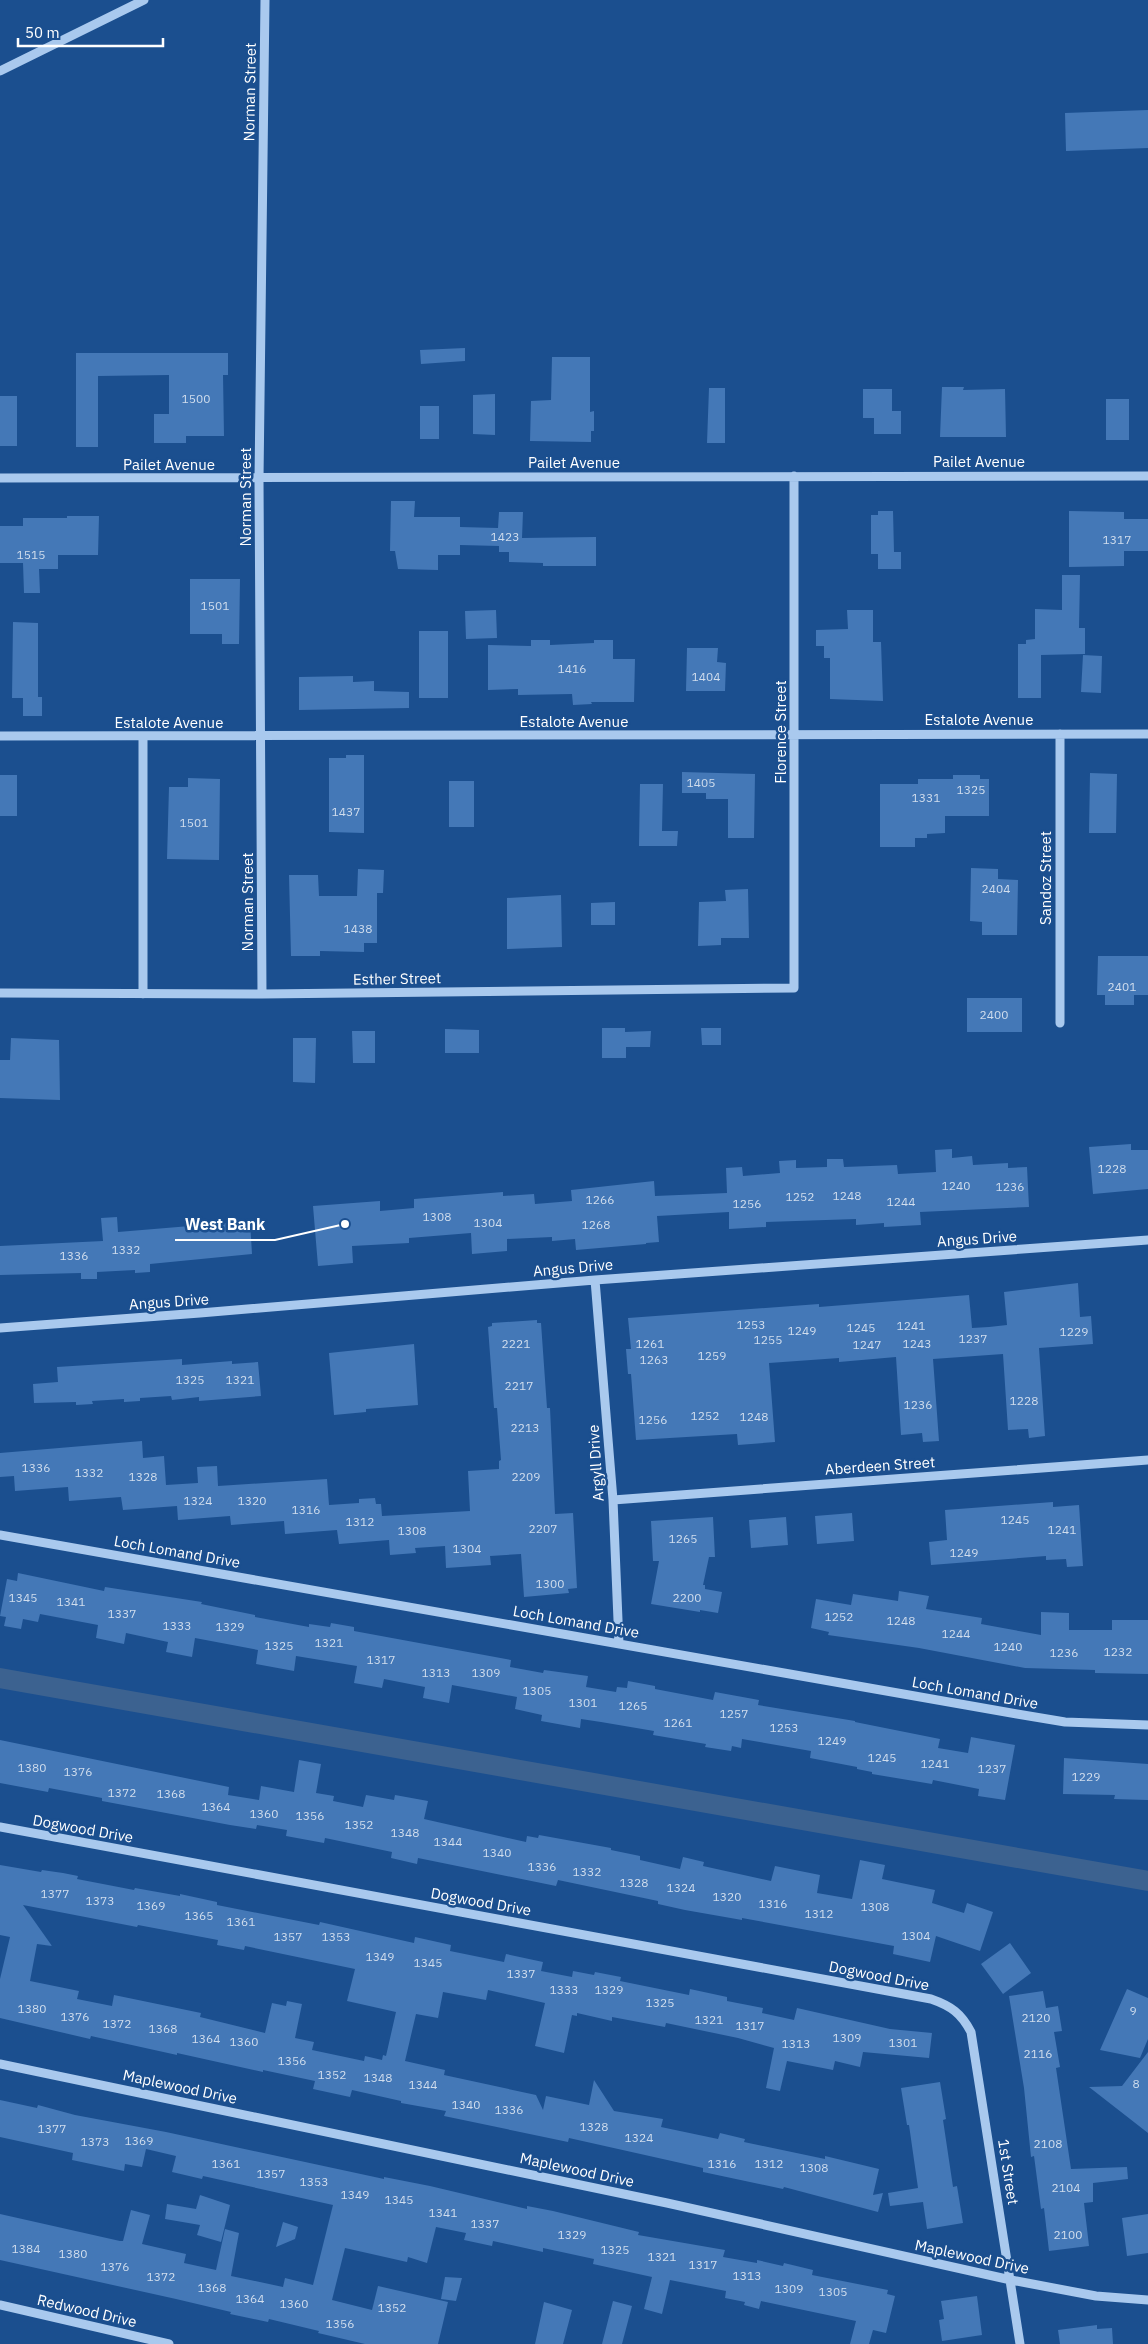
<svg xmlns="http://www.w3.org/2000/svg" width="1148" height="2344" viewBox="0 0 1148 2344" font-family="'IBM Plex Sans',sans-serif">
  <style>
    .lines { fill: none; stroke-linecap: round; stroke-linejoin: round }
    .canal { stroke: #3c6290; stroke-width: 20 }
    .building { fill: #4478b7; fill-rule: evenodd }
    .minor { stroke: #a9c9ee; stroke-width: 9 }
    .labels { text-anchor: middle; stroke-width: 5; stroke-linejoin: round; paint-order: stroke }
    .number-label { font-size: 12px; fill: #d0dded }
    .street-label { font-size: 15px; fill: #fff; stroke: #1b4f8f }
    .leader { fill: none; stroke: #fff; stroke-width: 2 }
    .callout-dot { fill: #fff; stroke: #1b4f8f; stroke-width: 2 }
    .callout-label { font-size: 16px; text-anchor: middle; font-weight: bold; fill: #fff; stroke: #1b4f8f; stroke-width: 5; stroke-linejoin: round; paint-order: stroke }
  </style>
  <rect width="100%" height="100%" fill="#1b4f8f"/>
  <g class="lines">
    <path class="canal" d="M0,1678l1148,203"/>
  </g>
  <path class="building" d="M1148,110v38l-82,3 -1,-38z
    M465,348v13l-44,3 -1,-14z
    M76,353h152v22h-5l1,61h-38v7h-32v-29h15v-39l-71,1v71h-22z
    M552,357h38v55l4,-1v20h-3v11l-61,-1 1,-40 20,-1z
    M942,387h22l-1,3 42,-1 1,48h-66z
    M709,388h16v55h-18z
    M863,389h29v22h9v23h-27v-16h-11z
    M495,394v41l-22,-1v-39z
    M0,396h17v50h-17z
    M1106,399h23v41h-23z
    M420,406h19v33h-19z
    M391,501h24l-1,16h46v10l38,1 1,-16h24l-1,26 74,-1v29h-53v-3l-34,-1v-10h-10v-6l-39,-1v10h-22v15l-40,-1 -3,-18h-5z
    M878,511h15l1,41h7v17h-23v-15h-7v-39h7z
    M1069,511l55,1v7h24v32h-24v15l-55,1z
    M67,516h32l-1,39h-40v14h-19l1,24h-16l-1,-30h-23v-37h23v-8h44z
    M1062,575h18l-1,53h6v26l-44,1v43h-23v-54h8v-4l9,-1v-30l27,1z
    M190,579h50l-1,65h-17v-10h-32z
    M496,610l1,28 -31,1 -1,-28z
    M847,610h26v32h8l2,59 -53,-2v-41h-6v-12h-8v-16l32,-1z
    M13,622l25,1v74h4v19h-19v-18h-11z
    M419,631h29v67h-29z
    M531,640h19v5l44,-2v-3h19v19h22l-1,43h-43l1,2 -19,1 -1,-11 -54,1v-6l-30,1v-45l43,1z
    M687,648h31l-1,14 9,1 -1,28h-39z
    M1083,655l19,1 -1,37 -20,-1z
    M353,676v6l21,-1v10l35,1v16l-110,2v-33z
    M346,755h18v78l-35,-1v-74h17z
    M682,772l73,2 -1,64h-26v-39h-22v-6h-24z
    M1090,773l27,1 -1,59h-27z
    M0,775h17v41h-17z
    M953,775h27v4h9v37h-44v17l-18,1v4h-12v9h-35v-63h38v-5h35z
    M188,778l32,1 -1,81 -52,-1 2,-72h19z
    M449,781h25v46h-25z
    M640,784h23l-1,47h16l-1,15h-38z
    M971,868l27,1v10l20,1 -1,55h-35v-13l-12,-1z
    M358,869l26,1 -1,23h-6v50h-13v9l-44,-1v5h-29l-2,-81h29l1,21h38z
    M748,889l1,49h-28v7l-23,1 1,-44 27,-1 -1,-11z
    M561,895l1,52 -55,2v-51z
    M615,902v23h-24v-22z
    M1098,956h50v39h-14v10h-29v-10h-8z
    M967,998h55v34h-55z
    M602,1028h23v4l26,-1 -1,16h-24v11h-24z
    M701,1028h20v17h-19z
    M445,1029l34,1v23h-34z
    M352,1031h23v32h-22z
    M11,1038l48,2 1,60 -60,-2v-38h10z
    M293,1038h23l-1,45 -22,-1z
    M1131,1144v6h17v39l-55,5 -4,-47z
    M952,1149v9l20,-2 1,9 35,-2v5l19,-1 2,40 -109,5 1,13 -37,2v-4l-28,2v-6l-90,3v5l-37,2v-17l-72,4 2,26 -13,1v1l-70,6 -1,-11 -23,2v-4l-45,2v12l-35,3 -1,-21 -62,5v5l-57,3 1,17 -35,3 -5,-60 67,-5v10l34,-3v-9l89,-7v4l31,-2 1,10 37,-3 -1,-11 83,-9 1,15 72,-3 -1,-25 16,-1 1,9 37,-3 -1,-12 17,-1v8l31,-1v-8h16l1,8 53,-2 1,9 38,-2 -1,-22z
    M117,1217l1,15 132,-11 2,33 -102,10v8l-15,1v-3l-38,2v7h-16v-6l-81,2v-29l103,-5 -2,-23z
    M1078,1283l2,34 11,-1 2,28 -54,4 6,88 -16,2 -1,-9 -20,1 -5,-76 -70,5 6,82 -16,1 -1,-9 -21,2 -5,-78 -57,5v-4l-70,5 6,79 -37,3 -1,-11 -101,6 -5,-66h-3l-2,-25h5l-3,-31 191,-14v3l150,-12 3,33 17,-1 18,-2 -3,-33z
    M537,1320v3h4l6,85h3l5,106 18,-1 4,75 -9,1 1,4 -45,4 -3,-43 -31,2 1,9 -45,3 -1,-22 -30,2 1,5 -26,2 -1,-15 -50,4 -2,-14 -52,4 -1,-13 -53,4 -1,-9 -52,4 -1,-14 -54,4 -2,-13 -52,4 -1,-14 -53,4 -1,-15 -14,1v-24l142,-12 1,17 21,-2 2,29 32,-2 -1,-16 20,-1 1,20 109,-7 2,26 30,-2v-4l16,-1 1,6h5l1,12 88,-5 -2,-40 31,-2v-8l2,-1 -4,-52h-3l-6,-81 4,-1v-3z
    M414,1344l4,61 -52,4v3l-32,3 -5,-62z
    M182,1359v6l50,-4v3l26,-2 3,34 -62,5v-4l-27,3 -1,-4 -31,2v3l-16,1v-3l-32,2 1,3 -17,1v-3l-42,1 -1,-19 25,-2 -1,-15z
    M1053,1502v5l26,-2 4,61 -16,1 -1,-8 -20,1v-4l-115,9 -2,-23 18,-2 -2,-30z
    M852,1513l2,28 -37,3 -2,-28z
    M713,1517l2,40h-6l-6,28h2v4l17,3 -4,21 -18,-3v2l-49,-8 8,-43h-6l-2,-40z
    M786,1517l2,28 -37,3 -2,-28z
    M18,1573l86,18 1,-4 97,15 -1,2 54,11v2l54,10v-3l21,3 1,-4 23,4v4l157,29 -1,7 33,6 1,-3 44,6 -2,11 30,5 1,-5 10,1 1,-7 27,5v3l58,11 2,-8 44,8 -1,5 97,16v1l85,17 -2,9 30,5 3,-16 44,8 -10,55 -27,-4 1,-7 -46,-9 -1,4 -60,-10v-2l-15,-3v-2l-47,-9 1,-7 -69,-12 -1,9 -9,-2 -1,5 -26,-4 1,-3 -53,-9 1,-4 -53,-9 -20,-3 -1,9 -39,-7 1,-6 -27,-6 2,-12 -65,-12 -3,18 -26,-5 2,-11 -41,-8 -2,9 -28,-5 3,-17 -61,-10 -2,15 -38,-7 2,-14 -63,-12 -3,19 -26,-5 2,-10 -42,-9 -2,11 -28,-6 2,-13 -58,-11 -2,8 -15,-3 -2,10 -17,-3 2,-9 -6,-1 7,-37 10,2z
    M899,1591l30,5 -3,13 56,9 -1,6 60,11v-23l28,1v17h43v-10h36v54l-53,-1v-3l-70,-2 -106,-20 -91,-13 1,-3 -18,-4 5,-29 35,6 2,-11 45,7z
    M0,1740l229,47 -1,8 31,5 2,-14 33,6 5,-32 22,4 -5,29 18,3 -1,5 30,6 3,-12 28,5 1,-5 33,6 -4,18 102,23 1,-6 11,2 1,-3 72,13v2l29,6v4l40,9 3,-12 21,5 -1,4 68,15 4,-15 45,9 -3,18 35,6 8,-39 25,5 -3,14 53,11 -3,13 32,10 3,-10 26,9 -13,39 -44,-15 -6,26 -37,-8 1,-8 -152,-28v2l-57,-10 -27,-6v-3l-100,-21 -2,6 -138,-28 -1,6 -26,-6 1,-6 -67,-14 -1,5 -38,-7 1,-6 -30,-5 -1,4 -26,-4 -128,-24v-3l-53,-10 -1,4 -48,-9z
    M1064,1758l84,6v36l-34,-1 1,-4 -52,-1z
    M0,1865l41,7 1,-2 21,3 15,3 -1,3 57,11 1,-2 45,8v-2l37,8v3l102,20 1,-3 94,21 1,-6 36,8 -1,6 54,11 2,-8 37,8 -2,9 31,6 1,-6 21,4 1,-3 26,5 -1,4 69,14 1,-6 37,8v4l36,7 -1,5 32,7 3,-12 93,21 42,4 -3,25 -66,-6 -3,15 -25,-6 -2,9 -46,-9 -7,30 -14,-3 8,-40 -36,-10 -72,-15 -1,4 -53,-10v4l-35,-8v3l-5,-1 -8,38 -29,-7 10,-43 -57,-13 -2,10 -43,-8 -5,26 -22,-4 -11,47 40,9 -1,5 92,20 7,15 3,-14 43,9 5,-25 20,31 49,8 -2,8 57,12 2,-6 25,6 -1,3 81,17v-3l54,13 -6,26 10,-2 -5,19 -94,-25 -1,2 -80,-17v-4l-134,-30 -1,4 -124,-26 2,-5 -45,-8v-2l-49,-11 -2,7 -37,-8 2,-8 -52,-11v2l-86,-19v2l-86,-19 -1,3 -90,-21v-39l10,-42 -10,-2zM23,1905l114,22 1,-2 80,15 -1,5 27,5 1,-4 110,23 -8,32 49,11 -10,44 -3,-1 -1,5 -17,-4 -1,5 -52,-11 2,-8 -19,-4 7,-34 -15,-3 -1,5 -14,-3 -7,30 -65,-16 1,-4 -87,-18 -2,11 -35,-7 2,-8 -49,-10 7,-37 15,2z
    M1010,1943l21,30 -28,21 -22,-30z
    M1127,1989l21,9v41l-8,19 -40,-8z
    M1043,1991l3,17 12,-2 4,25 -8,1 6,35 -4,1 15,101 56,-2 1,12 -35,4v19l-9,1 5,43 -40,5 -5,-43 -3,1 -7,-53 -3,1 -7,-69 -15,-92z
    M1148,2052v81l-59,-46 33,-1z
    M940,2082l6,37 -3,1 10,67 4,-1 6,37 -36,6 -4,-27 -33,4 -2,-13 30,-5 -9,-63h-2l-6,-37z
    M0,2100l37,8 1,-3 37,10 91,17 218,47v-2l46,9 97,23v-3l26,5 86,21 -1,3 87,15 -2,7 34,6v-3l26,6 1,-3 29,7 -1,5 76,15 -1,4 8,2 -9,37 -13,-3 -4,14h-19l6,-23 -95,-20 -2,8 -15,-4 1,-3 -20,-4 1,-7 -56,-11 -8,34 -18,-5 8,-32 -59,-13 1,-5 -51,-11v4l-50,-11 -1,5 -28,-6 2,-7 -30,-6 -9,36 -19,-6 -1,5 -62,-14 -13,52 40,10 6,-24 70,16 -10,42h-73l-47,-11 1,-2 -50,-12 -1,3 -38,-8 1,-2 -55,-13 -176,-39v-46l120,27h3l8,-31 19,5 -8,29 44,10 -2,9 32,7 9,-41 14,4 -8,43 52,11 2,-9 28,7 20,-80 -130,-29 -1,3 -30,-7 4,-16 -30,-7 -4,18 -17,-3 -1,7 -52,-11 1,-7 -73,-16z
    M200,2195l30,10 -9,37 -24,-7 3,-10 -35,-6 2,-15 29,5z
    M1148,2214v39l-21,3 -5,-38z
    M283,2222l15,5 -3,12 -19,8z
    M445,2277l17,1 -6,23 -15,-2z
    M977,2296l5,39 -40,6 -3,-21 5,-1 -3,-18z
    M613,2301l19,5 -10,38h-20z
    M544,2302l28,8 -9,34h-28z
    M1097,2325v4l15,-1 1,16h-53l-2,-14z"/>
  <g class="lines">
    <path class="minor" d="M0,71l144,-71
      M0,478l1148,-2
      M1060,734v289
      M0,736l1148,-2
      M143,736v258
      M0,993l262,1 532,-6v-512
      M262,994l-3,-515 6,-479
      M595,1280l18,220 6,144
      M0,1328l200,-15 395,-33 553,-40
      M613,1500l535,-40
      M0,1535l1017,179 48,8 83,3
      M0,1827l931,172c20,7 30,14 40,33l49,312
      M0,2064l667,139 344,77 85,16 52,4
      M0,2305l169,39"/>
  </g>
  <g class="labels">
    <g class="number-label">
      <text x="196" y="403">1500</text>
      <text x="505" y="541">1423</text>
      <text x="1117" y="544">1317</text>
      <text x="31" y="559">1515</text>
      <text x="215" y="610">1501</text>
      <text x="572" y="673">1416</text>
      <text x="706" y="681">1404</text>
      <text x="701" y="787">1405</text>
      <text x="971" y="794">1325</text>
      <text x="926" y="802">1331</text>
      <text x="346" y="816">1437</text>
      <text x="194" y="827">1501</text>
      <text x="996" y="893">2404</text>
      <text x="358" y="933">1438</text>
      <text x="1122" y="991">2401</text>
      <text x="994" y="1019">2400</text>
      <text x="1112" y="1173">1228</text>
      <text x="956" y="1190">1240</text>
      <text x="1010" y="1191">1236</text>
      <text x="847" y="1200">1248</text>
      <text x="800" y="1201">1252</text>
      <text x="600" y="1204">1266</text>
      <text x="901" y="1206">1244</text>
      <text x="747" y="1208">1256</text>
      <text x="437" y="1221">1308</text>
      <text x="488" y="1227">1304</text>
      <text x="596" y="1229">1268</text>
      <text x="126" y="1254">1332</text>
      <text x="74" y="1260">1336</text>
      <text x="751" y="1329">1253</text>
      <text x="911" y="1330">1241</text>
      <text x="861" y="1332">1245</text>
      <text x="802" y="1335">1249</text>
      <text x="1074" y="1336">1229</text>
      <text x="973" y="1343">1237</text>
      <text x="768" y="1344">1255</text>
      <text x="516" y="1348">2221</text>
      <text x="650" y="1348">1261</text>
      <text x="917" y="1348">1243</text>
      <text x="867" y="1349">1247</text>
      <text x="712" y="1360">1259</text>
      <text x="654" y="1364">1263</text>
      <text x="190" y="1384">1325</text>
      <text x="240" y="1384">1321</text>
      <text x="519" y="1390">2217</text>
      <text x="1024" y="1405">1228</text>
      <text x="918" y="1409">1236</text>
      <text x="705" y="1420">1252</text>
      <text x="754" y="1421">1248</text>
      <text x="653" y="1424">1256</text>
      <text x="525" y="1432">2213</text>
      <text x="36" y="1472">1336</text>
      <text x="89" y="1477">1332</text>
      <text x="143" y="1481">1328</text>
      <text x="526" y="1481">2209</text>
      <text x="198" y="1505">1324</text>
      <text x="252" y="1505">1320</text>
      <text x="306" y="1514">1316</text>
      <text x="1015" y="1524">1245</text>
      <text x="360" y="1526">1312</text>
      <text x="543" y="1533">2207</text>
      <text x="1062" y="1534">1241</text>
      <text x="412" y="1535">1308</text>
      <text x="683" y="1543">1265</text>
      <text x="467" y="1553">1304</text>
      <text x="964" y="1557">1249</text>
      <text x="550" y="1588">1300</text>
      <text x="23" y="1602">1345</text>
      <text x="687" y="1602">2200</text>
      <text x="71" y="1606">1341</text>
      <text x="122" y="1618">1337</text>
      <text x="839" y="1621">1252</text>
      <text x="901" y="1625">1248</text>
      <text x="177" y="1630">1333</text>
      <text x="230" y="1631">1329</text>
      <text x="956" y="1638">1244</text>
      <text x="329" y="1647">1321</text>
      <text x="279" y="1650">1325</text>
      <text x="1008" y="1651">1240</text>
      <text x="1118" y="1656">1232</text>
      <text x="1064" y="1657">1236</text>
      <text x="381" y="1664">1317</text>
      <text x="436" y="1677">1313</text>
      <text x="486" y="1677">1309</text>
      <text x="537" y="1695">1305</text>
      <text x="583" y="1707">1301</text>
      <text x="633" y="1710">1265</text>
      <text x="734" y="1718">1257</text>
      <text x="678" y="1727">1261</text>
      <text x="784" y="1732">1253</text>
      <text x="832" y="1745">1249</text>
      <text x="882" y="1762">1245</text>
      <text x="935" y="1768">1241</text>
      <text x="32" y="1772">1380</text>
      <text x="992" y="1773">1237</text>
      <text x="78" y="1776">1376</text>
      <text x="1086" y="1781">1229</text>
      <text x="122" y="1797">1372</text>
      <text x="171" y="1798">1368</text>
      <text x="216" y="1811">1364</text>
      <text x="264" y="1818">1360</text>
      <text x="310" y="1820">1356</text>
      <text x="359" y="1829">1352</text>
      <text x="405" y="1837">1348</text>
      <text x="448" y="1846">1344</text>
      <text x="497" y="1857">1340</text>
      <text x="542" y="1871">1336</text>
      <text x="587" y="1876">1332</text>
      <text x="634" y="1887">1328</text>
      <text x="681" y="1892">1324</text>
      <text x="55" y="1898">1377</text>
      <text x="727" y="1901">1320</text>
      <text x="100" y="1905">1373</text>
      <text x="773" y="1908">1316</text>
      <text x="151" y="1910">1369</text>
      <text x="875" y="1911">1308</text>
      <text x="819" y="1918">1312</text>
      <text x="199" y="1920">1365</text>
      <text x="241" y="1926">1361</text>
      <text x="916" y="1940">1304</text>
      <text x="288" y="1941">1357</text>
      <text x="336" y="1941">1353</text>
      <text x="380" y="1961">1349</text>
      <text x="428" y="1967">1345</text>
      <text x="521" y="1978">1337</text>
      <text x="564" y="1994">1333</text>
      <text x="609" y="1994">1329</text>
      <text x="660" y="2007">1325</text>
      <text x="32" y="2013">1380</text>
      <text x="1133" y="2015">9</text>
      <text x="75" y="2021">1376</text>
      <text x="1036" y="2022">2120</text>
      <text x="709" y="2024">1321</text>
      <text x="117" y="2028">1372</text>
      <text x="750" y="2030">1317</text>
      <text x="163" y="2033">1368</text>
      <text x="847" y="2042">1309</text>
      <text x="206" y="2043">1364</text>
      <text x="244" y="2046">1360</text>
      <text x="903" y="2047">1301</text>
      <text x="796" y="2048">1313</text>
      <text x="1038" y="2058">2116</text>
      <text x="292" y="2065">1356</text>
      <text x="332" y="2079">1352</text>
      <text x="378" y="2082">1348</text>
      <text x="1136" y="2088">8</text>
      <text x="423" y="2089">1344</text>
      <text x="466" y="2109">1340</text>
      <text x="509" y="2114">1336</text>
      <text x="594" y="2131">1328</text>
      <text x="52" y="2133">1377</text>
      <text x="639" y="2142">1324</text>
      <text x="139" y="2145">1369</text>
      <text x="95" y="2146">1373</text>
      <text x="1048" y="2148">2108</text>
      <text x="226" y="2168">1361</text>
      <text x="722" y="2168">1316</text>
      <text x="769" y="2168">1312</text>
      <text x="814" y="2172">1308</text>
      <text x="271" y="2178">1357</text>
      <text x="314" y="2186">1353</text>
      <text x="1066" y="2192">2104</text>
      <text x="355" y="2199">1349</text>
      <text x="399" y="2204">1345</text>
      <text x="443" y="2217">1341</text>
      <text x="485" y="2228">1337</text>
      <text x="572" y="2239">1329</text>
      <text x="1068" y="2239">2100</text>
      <text x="26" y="2253">1384</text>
      <text x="615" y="2254">1325</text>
      <text x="73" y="2258">1380</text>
      <text x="662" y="2261">1321</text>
      <text x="703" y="2269">1317</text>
      <text x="115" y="2271">1376</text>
      <text x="747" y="2280">1313</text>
      <text x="161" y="2281">1372</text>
      <text x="212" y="2292">1368</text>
      <text x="789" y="2293">1309</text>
      <text x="833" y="2296">1305</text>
      <text x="250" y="2303">1364</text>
      <text x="294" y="2308">1360</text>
      <text x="392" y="2312">1352</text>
      <text x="340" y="2328">1356</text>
    </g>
    <g class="street-label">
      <text transform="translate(250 92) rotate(-89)" y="5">Norman Street</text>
      <text x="979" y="467">Pailet Avenue</text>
      <text x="574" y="468">Pailet Avenue</text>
      <text x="169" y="470">Pailet Avenue</text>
      <text transform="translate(246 497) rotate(-90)" y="5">Norman Street</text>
      <text x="979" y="725">Estalote Avenue</text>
      <text x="574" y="727">Estalote Avenue</text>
      <text x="169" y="728">Estalote Avenue</text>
      <text transform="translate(781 732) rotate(-90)" y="5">Florence Street</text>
      <text transform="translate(1046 878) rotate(-90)" y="5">Sandoz Street</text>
      <text transform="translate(248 902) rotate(-90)" y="5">Norman Street</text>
      <text transform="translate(397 979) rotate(-1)" y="5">Esther Street</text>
      <text transform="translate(977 1239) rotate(-4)" y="5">Angus Drive</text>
      <text transform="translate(573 1268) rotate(-5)" y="5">Angus Drive</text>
      <text transform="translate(169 1302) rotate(-4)" y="5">Angus Drive</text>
      <text transform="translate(596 1463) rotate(-94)" y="5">Argyll Drive</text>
      <text transform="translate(880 1466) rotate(-4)" y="5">Aberdeen Street</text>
      <text transform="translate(177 1552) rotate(10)" y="5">Loch Lomand Drive</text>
      <text transform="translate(576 1622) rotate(10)" y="5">Loch Lomand Drive</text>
      <text transform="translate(975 1693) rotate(10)" y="5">Loch Lomand Drive</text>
      <text transform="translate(83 1829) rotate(10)" y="5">Dogwood Drive</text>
      <text transform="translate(481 1902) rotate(10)" y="5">Dogwood Drive</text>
      <text transform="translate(879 1976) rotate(11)" y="5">Dogwood Drive</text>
      <text transform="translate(180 2087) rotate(12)" y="5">Maplewood Drive</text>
      <text transform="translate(577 2170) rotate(12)" y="5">Maplewood Drive</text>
      <text transform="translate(1008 2172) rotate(81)" y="5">1st Street</text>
      <text transform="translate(972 2257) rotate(12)" y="5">Maplewood Drive</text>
      <text transform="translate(87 2311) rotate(13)" y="5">Redwood Drive</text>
    </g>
  </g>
  <path class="leader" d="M345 1224L275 1240H175"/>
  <circle class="callout-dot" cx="345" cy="1224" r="5"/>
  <g class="callout-label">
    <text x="225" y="1230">West Bank</text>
  </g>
  <path d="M18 38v8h145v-8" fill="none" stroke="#ffffff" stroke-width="2.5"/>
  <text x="25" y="38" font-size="15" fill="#ffffff" stroke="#1b4f8f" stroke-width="4" paint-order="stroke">50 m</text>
</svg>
